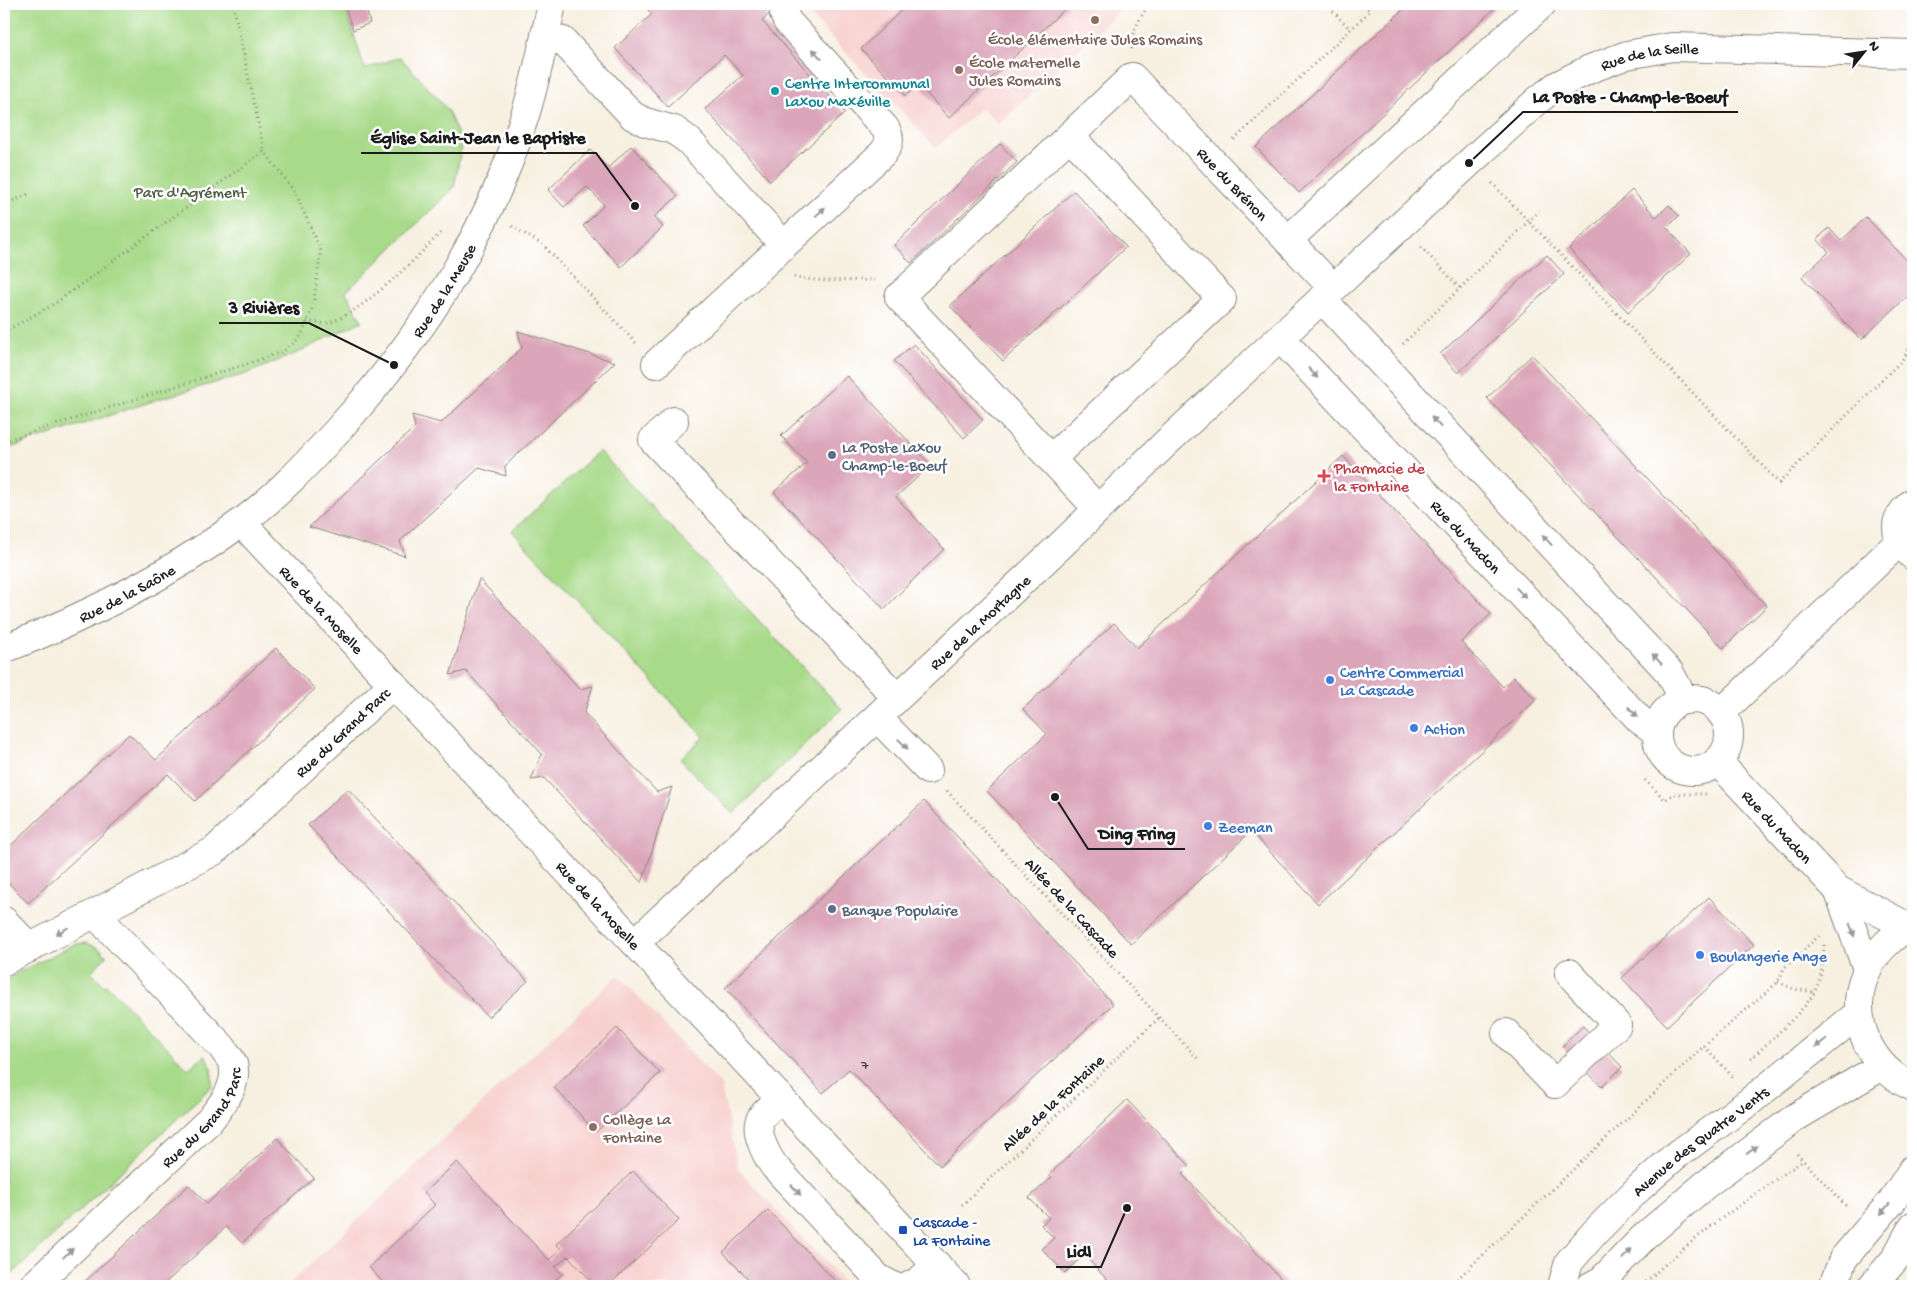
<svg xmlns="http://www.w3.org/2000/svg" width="1917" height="1290" viewBox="0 0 1917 1290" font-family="'Gochi Hand',sans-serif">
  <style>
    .built { fill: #f7d0ce }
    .green { fill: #a7da89; stroke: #627b52 }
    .building { fill: #dba6b9 }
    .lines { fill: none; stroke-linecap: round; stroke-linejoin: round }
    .minor-casing { stroke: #8a867e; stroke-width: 30 }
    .major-casing { stroke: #8a867e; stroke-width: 30 }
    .path { stroke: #8a867e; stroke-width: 3; stroke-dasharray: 1 4; stroke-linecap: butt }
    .minor { stroke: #fff; stroke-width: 28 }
    .major { stroke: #fff; stroke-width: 28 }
    .oneway { fill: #999 }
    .education-dot { fill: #8d6e63; stroke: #fff; stroke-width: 2 }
    .culture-dot { fill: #0f9aa8; stroke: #fff; stroke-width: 2 }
    .service-dot { fill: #5c6f8a; stroke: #fff; stroke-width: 2 }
    .health-dot { fill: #e0444e; stroke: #fff; stroke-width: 2 }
    .shop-dot { fill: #3f7fe0; stroke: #fff; stroke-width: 2 }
    .transit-dot { fill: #1a4fb4; stroke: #fff; stroke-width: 2 }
    .labels { text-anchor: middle; stroke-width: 5; stroke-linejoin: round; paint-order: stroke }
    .number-label { font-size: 14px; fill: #4c3e43 }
    .education-label { font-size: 16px; fill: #785e54; stroke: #fff; text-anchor: start }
    .street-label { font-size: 16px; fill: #1c1c1c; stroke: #fff }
    .culture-label { font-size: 16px; fill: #0d838f; stroke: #fff; text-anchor: start }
    .park-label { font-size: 16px; fill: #4d5e42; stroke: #fff }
    .service-label { font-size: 16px; fill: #4e5e75; stroke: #fff; text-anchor: start }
    .health-label { font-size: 16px; fill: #be3a42; stroke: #fff; text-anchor: start }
    .shop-label { font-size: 16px; fill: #366cbe; stroke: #fff; text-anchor: start }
    .transit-label { font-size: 16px; fill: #164399; stroke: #fff; text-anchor: start }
    .leader { fill: none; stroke: #1c1c1c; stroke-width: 2 }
    .callout-dot { fill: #1c1c1c; stroke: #fff; stroke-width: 2 }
    .callout-label { font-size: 18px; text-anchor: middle; font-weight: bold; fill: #1c1c1c; stroke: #fff; stroke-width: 5; stroke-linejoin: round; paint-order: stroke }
  </style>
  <rect width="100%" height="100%" fill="#fff"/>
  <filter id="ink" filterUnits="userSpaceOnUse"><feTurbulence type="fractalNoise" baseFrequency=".02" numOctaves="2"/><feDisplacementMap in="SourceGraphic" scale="10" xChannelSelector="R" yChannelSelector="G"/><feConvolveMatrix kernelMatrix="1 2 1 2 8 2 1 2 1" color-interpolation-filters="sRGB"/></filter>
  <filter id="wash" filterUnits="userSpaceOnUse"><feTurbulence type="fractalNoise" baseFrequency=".0096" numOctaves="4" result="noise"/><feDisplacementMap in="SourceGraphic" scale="20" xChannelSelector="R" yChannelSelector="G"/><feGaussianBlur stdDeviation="1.12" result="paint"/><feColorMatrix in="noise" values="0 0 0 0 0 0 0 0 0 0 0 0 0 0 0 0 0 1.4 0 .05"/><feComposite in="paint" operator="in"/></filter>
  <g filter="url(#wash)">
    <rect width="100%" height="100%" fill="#f7f0e1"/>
    <path class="built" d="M813,4h313l-128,121 -16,-18 -46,41 -124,-131z
      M618,975l103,110 17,84 110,117h-561z"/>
    <path class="green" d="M4,4h340l21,65 35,-12 47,52 15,35 -8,44 -108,104 16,29 -65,32 -51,21 -84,24 -158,52z
      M599,451l243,258 -109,105 -53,-55 24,-22 -192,-206z
      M87,943l11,5 9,8 -16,16 14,14 2,-1 81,84 17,-14 7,14v17l-208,196v-302l71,-36z"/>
    <g id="blocks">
      <path class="building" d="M344,4h26l2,6 -5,2 3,11 -17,7z
        M642,4h130l4,4 -14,13 83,92 -75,68 -65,-72 38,-34 -19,-20 -56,52 -53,-59 37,-34z
        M908,4h158l2,2 -119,112 -31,-34 -12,12 -45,-47z
        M1409,4h90l-200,189 -43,-46z
        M1000,144l17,18 -106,101 -17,-18z
        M631,146l47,50 -24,21 9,10 -42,40 -38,-41 21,-21 -17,-18 -23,20 -16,-17 42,-40 18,18z
        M1632,190l24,27 13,-12 10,11 -12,12 24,26 -63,58 -59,-63z
        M1074,191l52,56 -123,114 -53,-55z
        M1866,217l47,50v24l-52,49 -59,-63 27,-25 -12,-13 12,-11 12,13z
        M1547,255l17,19 -106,99 -18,-19z
        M518,331l97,31 -110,104 1,10 -27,-8 -79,73 5,15 -96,-29 106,-100 -3,-12 29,8 81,-75z
        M914,344l69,76 -19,18 -70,-77z
        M1532,355l235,251 -44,42 -236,-250z
        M847,376l84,89 -35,32 48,52 -60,60 -110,-117 33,-29 -26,-27z
        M1343,456l148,158 -30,28 42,45 11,-10 22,23 -218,204 -67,-73 -120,113 -144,-153 60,-57 -24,-25 91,-86 23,25z
        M479,579l101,110 13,-3 -9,27 73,79 15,-5 -30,96 -98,-105 -13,2 11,-26 -76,-83 -16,4z
        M276,648l39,41 -120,112 -27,-27 -140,129 -24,-25v-26l125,-118 27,26z
        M348,789l180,192 -40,36 -180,-192z
        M924,801l189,203 -173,162 -91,-97 -26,24 -98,-105z
        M1709,897l45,48 -87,81 -45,-48z
        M1583,1026l39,41 -20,20 -40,-41z
        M617,1028l43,45 -64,59 -42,-45z
        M1127,1100l63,66 -8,8 103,109 -4,3h-168l-29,-31 -19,18 -23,-24 12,-11 -13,-13 8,-7 -20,-20 23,-21 -3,-2z
        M277,1138l37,40 -72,65 -16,-16 -64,59h-82l109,-101 18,19z
        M457,1162l92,98 12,-11 -5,-5 77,-73 46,49 -71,66h-12l-28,-30 -13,11 7,7 -14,12h-162l-17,-19 66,-62 -11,-13z
        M768,1210l72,76h-85l-32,-34z"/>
    </g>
  </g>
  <g filter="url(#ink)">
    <use href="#blocks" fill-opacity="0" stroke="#8a867e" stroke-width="1"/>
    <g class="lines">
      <g class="minor-casing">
        <g id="minor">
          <path d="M545,36l18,5 70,75 12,6 29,8 14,10 96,105"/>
          <path d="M1288,240l254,-236"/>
          <path d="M1322,299l348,374 14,27"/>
          <path id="s1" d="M1280,338l360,382 17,12"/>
          <path d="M656,364l227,-211c7,-10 8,-15 2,-25l-98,-107 -3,-7 1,-10"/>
          <path d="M674,421l-21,19 244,258"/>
          <path d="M1051,459l171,-160 -152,-163"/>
          <path id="s2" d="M1098,509l-199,-212 233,-220 201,211"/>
          <path id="s3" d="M241,522l715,764"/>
          <path d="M1899,542c-4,-22 -3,-24 14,-40"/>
          <path id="s4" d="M4,649c83,-32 163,-73 235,-125 36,-26 68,-60 97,-92 85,-93 153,-199 190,-320 11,-36 18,-72 26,-108"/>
          <circle cx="1693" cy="735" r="36"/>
          <path d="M1721,713l178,-171 14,14"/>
          <path d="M877,717l51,53"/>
          <path id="s5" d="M1717,761l121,129 70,37"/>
          <path d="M1838,890l29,79"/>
          <path d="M4,921l26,27"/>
          <path id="s6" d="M635,943l425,-397 107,-104 304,-281 67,-61 18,-14 34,-17 37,-14 45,-8 241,7"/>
          <path id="s7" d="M4,961l210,-110 179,-167"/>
          <path d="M1506,1033l49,51 62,-59 -48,-52"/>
          <path d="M781,1099c-6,6 -16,12 -20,19 -8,13 6,38 13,48l104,112 15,8"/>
          <path id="s8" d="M33,1286l176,-165c12,-15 30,-36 24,-57 -2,-5 -8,-12 -11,-17l-127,-133"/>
          <path d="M909,1286l10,-5 18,-16"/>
        </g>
      </g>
      <g class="major-casing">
        <g id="major">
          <path d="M1913,925c-10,4 -20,12 -28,20 -45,44 -29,117 28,142"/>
          <path id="s9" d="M1562,1286l7,-24 26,-30 43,-43 36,-32 75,-55 110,-89"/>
          <path d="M1591,1286l11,-6 42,-43 61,-52 91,-68 86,-51"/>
          <path d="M1833,1286l10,-27 49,-58 21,-32"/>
          <path d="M1872,1286l23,-27 18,-33"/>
        </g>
      </g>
      <path class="path" d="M1215,4c12,5 24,5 36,0
        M1326,4l24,25
        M1132,49c0,-18 7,-31 18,-45
        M1234,140l136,-129 -7,-7
        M1492,183l287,300 123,-123 11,-17
        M4,205l27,-12
        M512,226l31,19 93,98
        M1421,247l39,41
        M794,277l2,1 29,3 49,-1
        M307,321c6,1 13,3 19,2 30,-4 94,-68 115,-91
        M4,332l50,-28 210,-153 -31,-147
        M1403,344l136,-133
        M4,441l249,-79 31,-11 13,-11 6,-8 10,-26 8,-55 -26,-59 -31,-41
        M1645,780l20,20 8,-6h34
        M947,791l253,270
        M1778,982l16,7 21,3
        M1704,1046l74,-64 6,-14 37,-34
        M1751,1059c16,-16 56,-50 64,-68 7,-16 9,-32 9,-49
        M1797,1154l51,54
        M962,1205l197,-187
        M1646,1282c48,-46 103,-84 158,-122
        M1450,1286l254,-240 29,31
        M1798,1286l5,-7"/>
      <use href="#minor" class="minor"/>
      <use href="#major" class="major"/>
    </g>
    <defs><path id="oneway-solid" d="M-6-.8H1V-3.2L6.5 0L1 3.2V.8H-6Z" transform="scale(1.25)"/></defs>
    <g class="oneway">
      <use href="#oneway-solid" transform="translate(817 54) rotate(-133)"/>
      <use href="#oneway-solid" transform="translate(820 212) rotate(-43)"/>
      <use href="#oneway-solid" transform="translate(1313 373) rotate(47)"/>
      <use href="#oneway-solid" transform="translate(1436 422) rotate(-133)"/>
      <use href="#oneway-solid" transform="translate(1547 540) rotate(-133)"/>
      <use href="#oneway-solid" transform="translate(1521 593) rotate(47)"/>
      <use href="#oneway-solid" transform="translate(1657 659) rotate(-133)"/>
      <use href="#oneway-solid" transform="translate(1633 712) rotate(47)"/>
      <use href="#oneway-solid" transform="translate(903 744) rotate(46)"/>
      <use href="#oneway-solid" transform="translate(1852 930) rotate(70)"/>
      <use href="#oneway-solid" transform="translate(62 931) rotate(152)"/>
      <use href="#oneway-solid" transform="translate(1821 1043) rotate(141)"/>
      <use href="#oneway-solid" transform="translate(1752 1150) rotate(-36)"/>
      <use href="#oneway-solid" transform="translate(796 1190) rotate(47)"/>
      <use href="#oneway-solid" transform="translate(1885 1209) rotate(130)"/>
      <use href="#oneway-solid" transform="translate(68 1253) rotate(-43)"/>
      <use href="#oneway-solid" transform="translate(1627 1254) rotate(-46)"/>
    </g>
  </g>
  <g class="education-dot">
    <circle cx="1095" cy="20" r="5"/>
    <circle cx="959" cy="70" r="5"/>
    <circle cx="593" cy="1127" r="5"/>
  </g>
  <circle class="culture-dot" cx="775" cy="91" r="5"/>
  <g class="service-dot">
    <circle cx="832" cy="455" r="5"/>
    <circle cx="832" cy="909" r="5"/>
  </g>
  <path class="health-dot" d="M1321.5 468.5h5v5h5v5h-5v5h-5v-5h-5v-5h5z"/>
  <g class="shop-dot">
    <circle cx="1330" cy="680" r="5"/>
    <circle cx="1414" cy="728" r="5"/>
    <circle cx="1208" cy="826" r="5"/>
    <circle cx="1700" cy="955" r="5"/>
  </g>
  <rect class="transit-dot" x="898" y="1225" width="10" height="10" rx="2.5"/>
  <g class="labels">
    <g class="number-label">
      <text x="865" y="1069">7</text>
    </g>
    <g class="education-label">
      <text x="1095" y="44" text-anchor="middle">École élémentaire Jules Romains</text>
      <text x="969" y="67">École maternelle<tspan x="969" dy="18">Jules Romains</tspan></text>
      <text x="603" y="1124">Collège La<tspan x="603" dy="18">Fontaine</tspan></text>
    </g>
    <g class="street-label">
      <text dy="6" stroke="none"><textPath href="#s6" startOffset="1358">Rue de la Seille</textPath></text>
      <text dy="6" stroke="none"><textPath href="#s2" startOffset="758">Rue du Brénon</textPath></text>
      <text dy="6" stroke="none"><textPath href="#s4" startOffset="579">Rue de la Meuse</textPath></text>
      <text dy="6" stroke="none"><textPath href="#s1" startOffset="272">Rue du Madon</textPath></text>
      <text dy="6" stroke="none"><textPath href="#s4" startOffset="135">Rue de la Saône</textPath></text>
      <text dy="6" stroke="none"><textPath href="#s3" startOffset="119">Rue de la Moselle</textPath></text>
      <text dy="6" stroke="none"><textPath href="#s6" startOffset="471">Rue de la Mortagne</textPath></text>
      <text dy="6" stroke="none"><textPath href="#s7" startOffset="412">Rue du Grand Parc</textPath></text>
      <text dy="6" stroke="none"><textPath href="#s5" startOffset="89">Rue du Madon</textPath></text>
      <text dy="6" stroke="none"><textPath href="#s3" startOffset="524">Rue de la Moselle</textPath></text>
      <text transform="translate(1073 907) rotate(47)" y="6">Allée de la Cascade</text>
      <text transform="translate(1052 1102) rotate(-43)" y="6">Allée de la Fontaine</text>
      <text dy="6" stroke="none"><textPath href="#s8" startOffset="240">Rue du Grand Parc</textPath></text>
      <text dy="6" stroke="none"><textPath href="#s9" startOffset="204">Avenue des Quatre Vents</textPath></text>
    </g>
    <g class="culture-label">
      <text x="785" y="88">Centre Intercommunal<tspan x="785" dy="18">Laxou Maxéville</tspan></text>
    </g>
    <g class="park-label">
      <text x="190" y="197">Parc d'Agrément</text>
    </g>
    <g class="service-label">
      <text x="842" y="452">La Poste Laxou<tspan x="842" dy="18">Champ-le-Boeuf</tspan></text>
      <text x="842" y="915">Banque Populaire</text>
    </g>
    <g class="health-label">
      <text x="1334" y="473">Pharmacie de<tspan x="1334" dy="18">la Fontaine</tspan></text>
    </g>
    <g class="shop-label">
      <text x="1340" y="677">Centre Commercial<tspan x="1340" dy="18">La Cascade</tspan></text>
      <text x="1424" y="734">Action</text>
      <text x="1218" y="832">Zeeman</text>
      <text x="1710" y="961">Boulangerie Ange</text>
    </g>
    <g class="transit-label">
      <text x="913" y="1227">Cascade -<tspan x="913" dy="18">La Fontaine</tspan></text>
    </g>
  </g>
  <path class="leader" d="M1469 163L1523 112H1738M635 206L596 153H361M394 365L309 323H219M1055 797L1088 849H1185M1127 1208L1101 1267H1056"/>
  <g class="callout-dot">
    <circle cx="1469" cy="163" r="5"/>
    <circle cx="635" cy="206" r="5"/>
    <circle cx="394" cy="365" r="5"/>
    <circle cx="1055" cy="797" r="5"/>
    <circle cx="1127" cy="1208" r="5"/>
  </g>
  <g class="callout-label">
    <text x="1630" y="102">La Poste - Champ-le-Boeuf</text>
    <text x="478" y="143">Église Saint-Jean le Baptiste</text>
    <text x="264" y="313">3 Rivières</text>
    <text x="1137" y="839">Ding Fring</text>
    <text x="1079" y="1257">Lidl</text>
  </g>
  <rect width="1917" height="1290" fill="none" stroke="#fff" stroke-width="20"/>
  <g transform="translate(1864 52) rotate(60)" stroke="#ffffff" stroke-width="4" paint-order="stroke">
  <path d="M0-4L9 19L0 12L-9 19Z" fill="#1c1c1c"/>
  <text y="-8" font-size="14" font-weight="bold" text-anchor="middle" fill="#1c1c1c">N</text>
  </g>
</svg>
